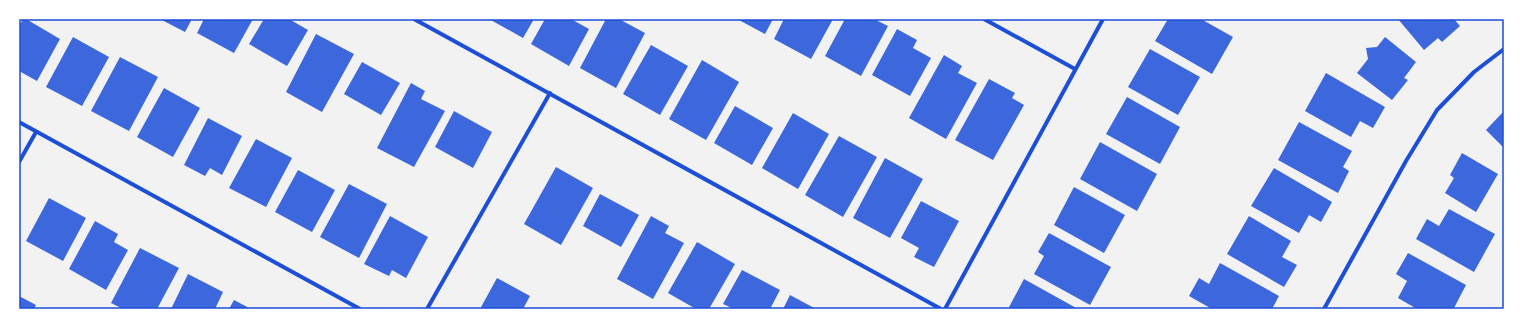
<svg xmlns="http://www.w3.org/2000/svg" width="1523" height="328" viewBox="0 0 1523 328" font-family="Manrope,sans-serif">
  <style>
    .building { fill: #3d67dc }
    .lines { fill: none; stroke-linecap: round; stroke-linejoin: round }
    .minor { stroke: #1d4ed8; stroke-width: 4 }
    .neatline { fill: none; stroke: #1d4ed8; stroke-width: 1.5 }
  </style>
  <rect width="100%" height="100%" fill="#f2f2f2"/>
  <path class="building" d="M23,19h3l34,20 -23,42 -18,-10v-45z
    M160,19h32l-7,13z
    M204,19h49l-19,34 -37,-20z
    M264,19h25l19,11 -21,36 -38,-22z
    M489,19h45l-11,19z
    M545,19h26l18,10 -20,37 -38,-22z
    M606,19h13l26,14 -29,55 -36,-20z
    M737,19h36l-8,15z
    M784,19h49l-22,40 -37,-20z
    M845,19h29l14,7 -27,50 -36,-20z
    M1168,19h33l32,18 -21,37 -57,-33z
    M1398,19h56l6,7 -18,16 -4,-4 -14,12z
    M897,29l20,11 -4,8 18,10 -21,38 -38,-21z
    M316,34l38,20 -32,58 -36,-20z
    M73,37l36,20 -27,49 -36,-19z
    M1385,37l31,25 -12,16 4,2 -16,20 -35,-27 11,-14 -2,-11 11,-1z
    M651,45l37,21 -28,49 -37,-21z
    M1150,49l50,28 -22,38 -50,-28z
    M944,55l18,11 -4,7 19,10 -31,56 -37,-21z
    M120,57l38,20 -29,54 -38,-20z
    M702,60l37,22 -33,58 -37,-21z
    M362,62l38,21 -19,32 -37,-21z
    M1326,73l59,34 -12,21 -13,-7 -9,16 -46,-26z
    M989,79l26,14 -3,5 12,7 -31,55 -38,-20z
    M411,83l14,8 -4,8 24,12 -31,56 -37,-19z
    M164,88l36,20 -27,49 -36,-20z
    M1127,97l53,30 -20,37 -54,-30z
    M735,106l38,22 -21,37 -38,-22z
    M454,111l38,21 -19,36 -38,-21z
    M1504,111v37l-18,-18z
    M793,113l36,21 -31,55 -36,-21z
    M208,118l34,18 -20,39 -12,-7 -5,8 -21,-11z
    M1299,122l53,29 -9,16 6,4 -11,22 -60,-33z
    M839,136l38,21 -34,60 -38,-22z
    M256,139l36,19 -26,49 -37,-19z
    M1100,142l57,32 -20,37 -57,-32z
    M1462,153l36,21 -22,38 -31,-19 9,-15 -4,-3z
    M885,158l38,21 -33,59 -37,-20z
    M556,167l37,21 -32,57 -37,-21z
    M1274,168l58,34 -11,20 -12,-7 -10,18 -48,-27z
    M298,170l37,20 -23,42 -37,-20z
    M349,184l38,20 -28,54 -39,-21z
    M1074,187l51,28 -21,38 -50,-28z
    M600,194l39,21 -18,32 -38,-21z
    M49,198l37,20 -23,43 -37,-20z
    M921,201l38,20 -25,46 -20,-10 5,-9 -18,-10z
    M1449,209l46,25 -21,38 -58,-33 11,-20 12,7z
    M390,216l38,21 -22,41 -14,-8 -3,6 -25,-12z
    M651,216l18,10 -4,7 19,10 -31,56 -36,-20z
    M1249,216l42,25 -9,16 15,8 -13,22 -57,-33z
    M95,221l23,13 -4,8 14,8 -22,40 -37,-21z
    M1049,233l62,34 -21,38 -56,-31 10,-18 -6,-4z
    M697,242l38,22 -26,45h-13l-28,-16z
    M140,248l39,20 -22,41h-34l-12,-6z
    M1408,253l58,32 -12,23 2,1h-39l-19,-11 9,-17 -11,-7z
    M1220,263l59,33 -7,13h-60l-23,-13 10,-18 10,6z
    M742,270l38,20 -10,19h-36l-11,-5z
    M188,274l35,18 -8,17h-44z
    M497,278l33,18 -7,13h-43z
    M1024,279l54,30h-70z
    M790,295l26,14h-33z
    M19,296l17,9 -2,4h-15z
    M234,300l17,9h-22z"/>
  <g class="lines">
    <path class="minor" d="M414,19l527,290
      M984,19l91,50
      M19,122l341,187
      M19,162l17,-30
      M427,309l123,-216
      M945,309l158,-290
      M1324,309l82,-148 31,-51 37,-38 30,-23"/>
  </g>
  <rect width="1523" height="328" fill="none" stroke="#ffffff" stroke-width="40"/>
  <rect x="20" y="20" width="1483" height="288" class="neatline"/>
</svg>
